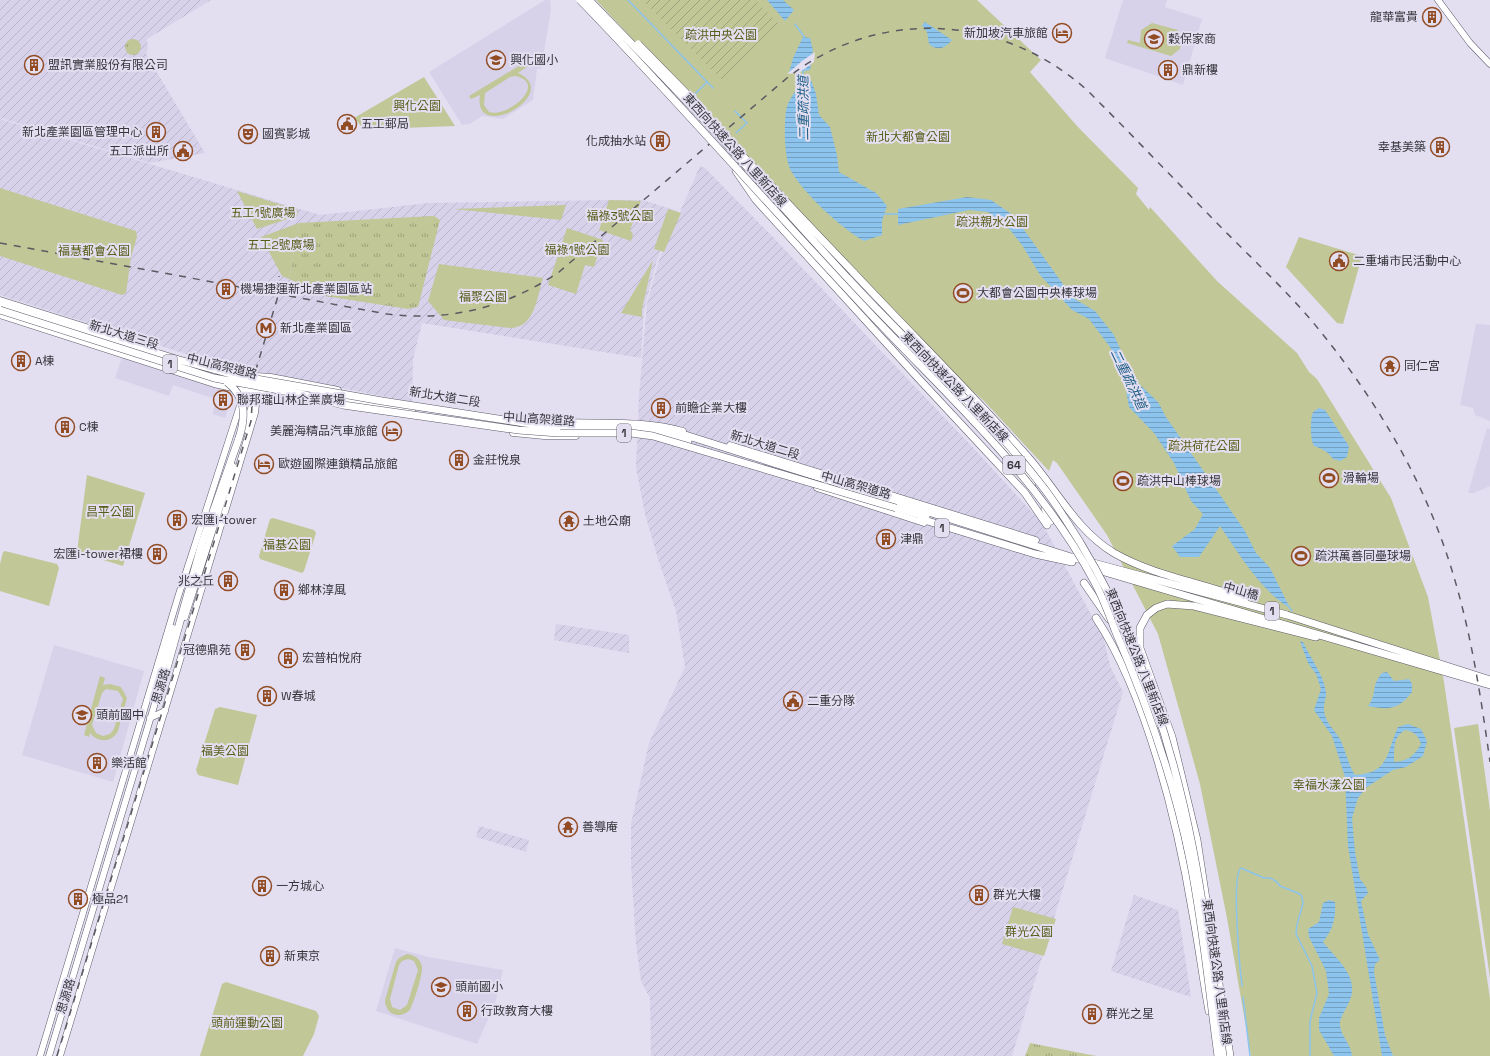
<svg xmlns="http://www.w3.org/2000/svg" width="1490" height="1056" viewBox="0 0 1490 1056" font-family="'Space Grotesk','Noto Sans TC',sans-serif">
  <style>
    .built { fill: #d7d2ea }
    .industrial { fill: url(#industrial-furrows) }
    .grass { fill: url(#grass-tufts) }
    .park { fill: #c1c796; fill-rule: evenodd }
    .garden { fill: url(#garden-furrows) }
    .water { fill: url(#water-rules); fill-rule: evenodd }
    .pier { fill: #e3dff1 }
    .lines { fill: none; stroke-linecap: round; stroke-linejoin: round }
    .stream { stroke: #8cc4ed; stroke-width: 1.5 }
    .major-casing { stroke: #5c5968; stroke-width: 7 }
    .highway-casing { stroke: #5c5968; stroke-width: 8 }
    .major { stroke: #fff; stroke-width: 6 }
    .highway { stroke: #fff; stroke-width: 7 }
    .rail { stroke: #5b5a62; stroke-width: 1.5; stroke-dasharray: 7 7; stroke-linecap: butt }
    .highway-bridge-casing { stroke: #5c5968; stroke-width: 8; stroke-linecap: butt }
    .highway-bridge { stroke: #fff; stroke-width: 7 }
    .labels { text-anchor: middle; stroke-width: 4; stroke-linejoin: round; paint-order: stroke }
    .shield { fill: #e3dff1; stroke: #6a6872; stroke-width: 1 }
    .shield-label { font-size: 11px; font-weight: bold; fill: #36353b }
    .poi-label { font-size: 12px; fill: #36353b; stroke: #e3dff1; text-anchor: start }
    .park-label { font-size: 12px; fill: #585d18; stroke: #e3dff1 }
    .street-label { font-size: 12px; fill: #36353b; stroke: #e3dff1 }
    .water-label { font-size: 13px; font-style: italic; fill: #1f5d85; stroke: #e3dff1 }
  </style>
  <defs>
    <pattern id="industrial-furrows" width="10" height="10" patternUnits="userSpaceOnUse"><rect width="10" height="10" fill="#d7d2ea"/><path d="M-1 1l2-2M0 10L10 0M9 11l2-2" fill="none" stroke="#b9b5ca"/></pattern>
    <pattern id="grass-tufts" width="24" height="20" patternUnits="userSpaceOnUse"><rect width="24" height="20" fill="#c1c796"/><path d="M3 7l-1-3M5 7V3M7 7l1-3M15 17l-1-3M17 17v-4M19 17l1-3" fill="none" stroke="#9ea27c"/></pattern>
    <pattern id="garden-furrows" width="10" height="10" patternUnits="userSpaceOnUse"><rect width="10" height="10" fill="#c1c796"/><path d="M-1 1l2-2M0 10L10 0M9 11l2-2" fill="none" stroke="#9ea27c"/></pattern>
    <pattern id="water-rules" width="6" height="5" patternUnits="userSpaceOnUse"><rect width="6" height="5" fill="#8cc4ed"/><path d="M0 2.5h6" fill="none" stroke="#73a0c1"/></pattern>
  </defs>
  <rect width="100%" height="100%" fill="#e3dff1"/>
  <path class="built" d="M545,0h5l1,10 -10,59h-4l-4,31 -30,19 -21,-3 -12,8 -8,1 -33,-53z
    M1123,0h44l-2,7 37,12 -19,66 -78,-27z
    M1476,324l14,1v96l-15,-6 -2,-7 -13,-3z
    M122,357l107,34 4,4 -8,23 -12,-4 2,-15 -42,-14 -4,11 -54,-18z
    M1487,428l3,1v57l-16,7h-6z
    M54,645l90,26 -31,111 -91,-27z
    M395,948l34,9 74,13 -8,34 -18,40 -101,-33z"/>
  <path class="industrial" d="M0,0h211l-64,39 1,10 -2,5 59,99 -55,10 -150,-45z
    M0,119l320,96 109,-12 180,-3h33l36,11 -21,49 -13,50 -3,48 -219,-35 -9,36 -1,43 -141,-28 -41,-6 -230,-73z
    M700,166l5,2 64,65 209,220 64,70 62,116 6,27 13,26 -111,364h-361l-1,-58 -9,-17 -5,-37 -5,-79v-41l18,-81 36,-76 -9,-56 -18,-52 -13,-45 -9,-47 3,-71 8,-93 12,-43z
    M556,624l73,11v18l-75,-13z
    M479,826l50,14 -3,12 -50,-15z
    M1134,895l44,15 13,87 -80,-26z"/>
  <path class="grass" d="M125 47a8 8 0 1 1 16 0a8 8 0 1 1-16 0Z
    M434,216l6,4 -22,87 -10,2 -83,-13 -36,-17 10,-56z
    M1030,1043l66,13h-71z"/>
  <path class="park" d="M596,0h381l64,60 -11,12 47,54 61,62 -2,6 13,16 1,-3 67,74 80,72 12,19 8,7 74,119 37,99 16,85 46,317v57h-239l-24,-138 -27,-134 -42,-150 -51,-99 -50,-72 -4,-3 -4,11 -65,-70 -69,-60z
    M1152,23l26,7 4,9 -2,10 -9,7 -44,-13 1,-3 12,3 1,-13z
    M532,58l2,4 -16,11c46,20 -46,72 -38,22l-9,4 -2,-3zM515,76c34,7 -7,42 -26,36l-5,-7 1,-12 25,-16z
    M424,77l31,49 -53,2 -13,-3 -27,2 -8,-9z
    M0,188l136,43 1,6 -6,20 -5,36 -4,2 -122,-39z
    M237,191l61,19 -1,6 -40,13z
    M609,200l32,1 -11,29 3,4 -2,7 -32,-11z
    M566,205l-5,15 -107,-11z
    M668,209l13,4 -17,39 -10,-3z
    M299,223l-10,56 -7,-3 -21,-39z
    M567,228l36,12 -9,27 -9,-2 -9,29 -28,-9z
    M1299,237l63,19 -19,68 -6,-1 -51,-56z
    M653,260l-11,49v8l-21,-4z
    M439,264l104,14c-6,19 -8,49 -32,50l-67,-8 -16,-19z
    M87,475l58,18 -22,73 -46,-14z
    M273,518l41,12 2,3 -12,38 -2,2 -42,-14 -1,-3 11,-37z
    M5,551l52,13 2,4 -10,38 -49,-15v-27l3,-12z
    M100,676l5,2 -2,7 7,-1 11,3 6,11 -9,33c-6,12 -20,12 -28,2l-1,4 -5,-2zM106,689l12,2 5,8 -9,30 -4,5 -7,2 -7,-3 -4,-8 10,-32z
    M220,707l37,8 -19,70 -40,-10 -2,-5 19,-61z
    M1478,724l12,86v168l-36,-250z
    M1013,907l43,12 -12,37 -42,-12z
    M407,954c7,1 15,5 15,14 0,10 -8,33 -12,42 -11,10 -25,4 -25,-10l11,-38 3,-4zM408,959l6,2 4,9 -11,35 -7,5 -8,-3 -2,-8 9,-34 3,-4z
    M226,982l90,29 3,5 -5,18 -11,22h-103l22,-72z"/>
  <path class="garden" d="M642,0h113l24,24 -56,57z"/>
  <path class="water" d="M767,0h16l11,10 -9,11z
    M925,22l27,18c-7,8 -14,12 -23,4l-2,-12 -5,-7z
    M803,37l7,1 3,12 -3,20 -21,3 4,-15z
    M811,80l5,14 3,21 11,12 7,28 2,17 37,21 11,13 -5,15v14l-18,6c-24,-14 -59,-46 -73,-70 -7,-13 -7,-45 -5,-60 1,-10 11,-21 15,-30z
    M967,197l24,3 23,16 59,82 22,13 19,24 19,43 25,24 8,15 79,114 11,22 14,15 20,40c-29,-17 -51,-54 -70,-82l-21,31h-19l-8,-11 23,-17 8,-15 -12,-13 -17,-38 -20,-30 -25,-26 -6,-33 -13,-27 -21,-28 -17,-9 -32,-35 -18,-30 -15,-19 -19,-14 -19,-2 -71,15v-16z
    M1319,408l6,2 24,36 -2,11 -7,4 -7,-2c-5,-7 -10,-10 -19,-13 -4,-7 -4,-26 -1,-34z
    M1300,641l3,1c7,16 20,31 23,50 1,5 -3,12 -2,18 1,13 10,19 16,29 6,12 8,26 15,36 35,-2 31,-22 43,-48l10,-3 13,5 6,12 -4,15 -17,11 -13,3 -26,17 -9,11 -6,20 3,34 5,27 6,8 2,6 -7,8 7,33 12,26 -5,4 -1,8 11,63 8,21h-11l-34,-210 -3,-69 -13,-41 -18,-26 7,-21 -5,-15 -8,-11zM1405,730c10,2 13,5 16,14 -7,12 -13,17 -27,18 0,-14 -1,-25 11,-32z
    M1387,672l7,9 15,-2 3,5v8c-14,18 -23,18 -44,14 10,-13 2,-19 14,-33z
    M1329,900l6,2c1,17 -2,27 -12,40 10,13 31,30 29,49 0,11 -10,21 -12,31 -1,13 11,21 12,34h-18l-15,-26v-12l10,-24 -3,-23 -17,-34 -1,-8 11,-7 4,-19z"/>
  <path class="pier" d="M815,52l-1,10 -15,11 -12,1 15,-13z"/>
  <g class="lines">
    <path class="stream" d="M628,0l85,88
      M795,24l10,14
      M803,70v12
      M694,95l13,-13
      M735,111l12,12 -11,10
      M884,214h16
      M1289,607l3,4
      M1242,986c-2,-16 -11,-111 -1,-118l23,10h6l7,4 3,4 20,8 2,3 1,6 -6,22 -1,9 16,32 5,27 -7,28v35
      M1243,997l7,59"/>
    <g class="major-casing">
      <path id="major" d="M1438,0l32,43 20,21
        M0,300l102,32
        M0,315l214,69 23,5 32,2
        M185,365l43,12
        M256,376l15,1 67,13
        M529,420c51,6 104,-3 154,11
        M244,430l11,-34
        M513,433l31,3h32
        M730,445l306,95
        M817,488l107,35
        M185,617l48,-151
        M157,692l3,-19 13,-45
        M150,718l15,-7
        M40,1056l138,-459 68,-210
        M49,1056l106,-353 8,-20
        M60,1056l195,-643 3,-25"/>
    </g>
    <g class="highway-casing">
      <path id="highway" d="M736,171l20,29 163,179 106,114 22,32
        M853,272c58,62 119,122 175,185 28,32 48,73 86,96 40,23 89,30 131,46
        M0,304l176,55
        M911,349l54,58
        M289,388l123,24
        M474,420l55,7
        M552,427h81l46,6 392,124 216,58 203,65
        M663,434l25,7
        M995,440l28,30 9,14
        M890,506l36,11
        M1045,509l6,12
        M921,519l114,35 37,8
        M1091,568l399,117
        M1084,583l25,36
        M1096,618c51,77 82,206 97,297 6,32 10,64 16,96
        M1120,636l16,29 22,59
        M162,686l40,-143 37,-105
        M1230,1056l-33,-216 -25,-103 -32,-89v-20l7,-13 9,-7 11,-4 27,2 122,31"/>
    </g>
    <use href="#major" class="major"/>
    <use href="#highway" class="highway"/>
    <path class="rail" d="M0,243l387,71c62,8 121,-7 172,-42l228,-194c92,-72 216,-64 301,13 43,43 85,87 127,130 32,33 66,64 96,99 52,62 98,134 127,210 29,75 41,153 52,232
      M57,1056l194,-635 3,-45 24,-80 2,-10 -1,-10"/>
    <g class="highway-bridge-casing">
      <path id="highway-bridge" d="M580,0c98,101 190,207 286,309 81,87 173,167 229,274 8,15 14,31 20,47 32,74 59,150 75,230 13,64 19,131 28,196
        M589,0c44,45 88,90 131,137 45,50 89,100 135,149 62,67 132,128 188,201 14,18 26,38 38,57 71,117 107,251 125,385
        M638,44l50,51
        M736,149l117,123
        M0,310l214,68 87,16 42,11 175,25 40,3h73l22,3 243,72
        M176,359l58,16 148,26 175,27
        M227,382c19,15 19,34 12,56
        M1211,965l12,91"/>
    </g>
    <use href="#highway-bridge" class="highway-bridge"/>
  </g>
  <defs>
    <g id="building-ring" transform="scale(1)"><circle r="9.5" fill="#e3dff1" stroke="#924c24" stroke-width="1.5"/><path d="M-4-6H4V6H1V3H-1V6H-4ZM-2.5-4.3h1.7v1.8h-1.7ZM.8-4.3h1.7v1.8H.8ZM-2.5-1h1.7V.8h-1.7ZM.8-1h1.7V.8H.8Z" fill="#924c24"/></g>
    <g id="hotel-ring" transform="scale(1)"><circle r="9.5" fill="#e3dff1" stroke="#924c24" stroke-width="1.5"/><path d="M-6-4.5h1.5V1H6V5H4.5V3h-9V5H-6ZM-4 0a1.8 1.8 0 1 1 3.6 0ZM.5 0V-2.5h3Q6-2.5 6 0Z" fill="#924c24"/></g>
    <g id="school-ring" transform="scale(1)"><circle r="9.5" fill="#e3dff1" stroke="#924c24" stroke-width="1.5"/><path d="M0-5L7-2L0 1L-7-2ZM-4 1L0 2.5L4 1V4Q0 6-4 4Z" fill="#924c24"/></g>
    <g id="civic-ring" transform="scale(1)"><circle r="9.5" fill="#e3dff1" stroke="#924c24" stroke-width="1.5"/><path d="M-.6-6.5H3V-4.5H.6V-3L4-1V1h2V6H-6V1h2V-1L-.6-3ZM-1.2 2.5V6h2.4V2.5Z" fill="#924c24"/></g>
    <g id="theatre-ring" transform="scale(1)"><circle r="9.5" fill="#e3dff1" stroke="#924c24" stroke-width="1.5"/><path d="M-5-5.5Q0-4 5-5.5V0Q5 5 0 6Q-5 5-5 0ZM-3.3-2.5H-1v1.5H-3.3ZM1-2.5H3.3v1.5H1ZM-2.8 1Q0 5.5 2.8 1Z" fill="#924c24"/></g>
    <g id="stadium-ring" transform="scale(1)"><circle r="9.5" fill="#e3dff1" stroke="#924c24" stroke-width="1.5"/><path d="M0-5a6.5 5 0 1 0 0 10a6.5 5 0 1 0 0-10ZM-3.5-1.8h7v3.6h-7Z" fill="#924c24"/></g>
    <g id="metro-ring" transform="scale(1)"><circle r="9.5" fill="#e3dff1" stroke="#924c24" stroke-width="1.5"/><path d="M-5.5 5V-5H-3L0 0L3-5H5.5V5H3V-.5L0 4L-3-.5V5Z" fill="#924c24"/></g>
    <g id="temple-ring" transform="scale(1)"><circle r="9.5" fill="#e3dff1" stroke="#924c24" stroke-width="1.5"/><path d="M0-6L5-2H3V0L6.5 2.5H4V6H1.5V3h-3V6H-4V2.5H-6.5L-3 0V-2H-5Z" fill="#924c24"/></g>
  </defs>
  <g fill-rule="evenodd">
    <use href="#building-ring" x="1432" y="17"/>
    <use href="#hotel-ring" x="1062" y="33"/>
    <use href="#school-ring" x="1154" y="39"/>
    <use href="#school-ring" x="496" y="60"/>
    <use href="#building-ring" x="34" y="65"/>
    <use href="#building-ring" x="1168" y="70"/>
    <use href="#civic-ring" x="347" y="124"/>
    <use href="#building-ring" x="156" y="132"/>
    <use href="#theatre-ring" x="248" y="134"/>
    <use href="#building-ring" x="660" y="141"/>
    <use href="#building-ring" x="1440" y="147"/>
    <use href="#civic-ring" x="183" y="151"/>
    <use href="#civic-ring" x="1339" y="261"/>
    <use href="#building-ring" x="226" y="289"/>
    <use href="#stadium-ring" x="963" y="293"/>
    <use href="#metro-ring" x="266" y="328"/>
    <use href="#building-ring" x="21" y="361"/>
    <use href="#temple-ring" x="1390" y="366"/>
    <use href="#building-ring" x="223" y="400"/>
    <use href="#building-ring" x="661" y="408"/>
    <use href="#building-ring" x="65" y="427"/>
    <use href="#hotel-ring" x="392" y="431"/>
    <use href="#building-ring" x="459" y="460"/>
    <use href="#hotel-ring" x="264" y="464"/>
    <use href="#stadium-ring" x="1329" y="478"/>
    <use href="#stadium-ring" x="1123" y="481"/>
    <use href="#building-ring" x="177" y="520"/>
    <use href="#temple-ring" x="569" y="521"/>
    <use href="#building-ring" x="886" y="539"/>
    <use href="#building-ring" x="157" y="554"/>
    <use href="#stadium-ring" x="1301" y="556"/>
    <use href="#building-ring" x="228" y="581"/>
    <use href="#building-ring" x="284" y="590"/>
    <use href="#building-ring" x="245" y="650"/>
    <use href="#building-ring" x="288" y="658"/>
    <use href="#building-ring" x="267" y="696"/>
    <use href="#civic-ring" x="793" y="701"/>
    <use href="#school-ring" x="82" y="715"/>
    <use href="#building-ring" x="97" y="763"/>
    <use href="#temple-ring" x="568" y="827"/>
    <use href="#building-ring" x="262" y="886"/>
    <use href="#building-ring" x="979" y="895"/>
    <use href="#building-ring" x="78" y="899"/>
    <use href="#building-ring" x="270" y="956"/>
    <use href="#school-ring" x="441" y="987"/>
    <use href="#building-ring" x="467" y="1011"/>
    <use href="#building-ring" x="1092" y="1014"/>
  </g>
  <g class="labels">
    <g class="shield">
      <rect x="163" y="355" width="14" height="18" rx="3"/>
      <rect x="617" y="424" width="14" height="18" rx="3"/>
      <rect x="1003" y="456" width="22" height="18" rx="3"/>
      <rect x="935" y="519" width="14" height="18" rx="3"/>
      <rect x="1265" y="602" width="14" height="18" rx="3"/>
    </g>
    <g class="shield-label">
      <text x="170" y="368">1</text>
      <text x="624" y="437">1</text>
      <text x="1014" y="469">64</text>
      <text x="942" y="532">1</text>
      <text x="1272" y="615">1</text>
    </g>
    <g class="poi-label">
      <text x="1418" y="21" text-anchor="end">龍華富貴</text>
      <text x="1048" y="37" text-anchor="end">新加坡汽車旅館</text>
      <text x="1168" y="43">穀保家商</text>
      <text x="510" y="64">興化國小</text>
      <text x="48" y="69">盟訊實業股份有限公司</text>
      <text x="1182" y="74">鼎新樓</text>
      <text x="361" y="128">五工郵局</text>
      <text x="142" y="136" text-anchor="end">新北產業園區管理中心</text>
      <text x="262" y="138">國賓影城</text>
      <text x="646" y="145" text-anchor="end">化成抽水站</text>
      <text x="1426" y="151" text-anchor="end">幸基美築</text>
      <text x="169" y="155" text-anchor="end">五工派出所</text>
      <text x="1353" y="265">二重埔市民活動中心</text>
      <text x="240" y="293">機場捷運新北產業園區站</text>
      <text x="977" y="297">大都會公園中央棒球場</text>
      <text x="280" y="332">新北產業園區</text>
      <text x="35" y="365">A棟</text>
      <text x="1404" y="370">同仁宮</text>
      <text x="237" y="404">聯邦瓏山林企業廣場</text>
      <text x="675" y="412">前瞻企業大樓</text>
      <text x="79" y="431">C棟</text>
      <text x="378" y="435" text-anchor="end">美麗海精品汽車旅館</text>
      <text x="473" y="464">金莊悅泉</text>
      <text x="278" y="468">歐遊國際連鎖精品旅館</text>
      <text x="1343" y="482">滑輪場</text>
      <text x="1137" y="485">疏洪中山棒球場</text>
      <text x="191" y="524">宏匯i-tower</text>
      <text x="583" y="525">土地公廟</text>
      <text x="900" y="543">津鼎</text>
      <text x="143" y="558" text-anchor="end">宏匯i-tower裙樓</text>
      <text x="1315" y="560">疏洪萬善同壘球場</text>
      <text x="214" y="585" text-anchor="end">兆之丘</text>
      <text x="298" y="594">鄉林淳風</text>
      <text x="231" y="654" text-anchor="end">冠德鼎苑</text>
      <text x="302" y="662">宏普柏悅府</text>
      <text x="281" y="700">W春城</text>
      <text x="807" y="705">二重分隊</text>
      <text x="96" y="719">頭前國中</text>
      <text x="111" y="767">樂活館</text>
      <text x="582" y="831">善導庵</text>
      <text x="276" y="890">一方城心</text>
      <text x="993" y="899">群光大樓</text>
      <text x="92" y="903">極品21</text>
      <text x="284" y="960">新東京</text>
      <text x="455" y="991">頭前國小</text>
      <text x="481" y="1015">行政教育大樓</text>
      <text x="1106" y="1018">群光之星</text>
    </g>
    <g class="park-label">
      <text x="721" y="39">疏洪中央公園</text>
      <text x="417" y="110">興化公園</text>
      <text x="908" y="141">新北大都會公園</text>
      <text x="263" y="217">五工1號廣場</text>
      <text x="620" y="220">福祿3號公園</text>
      <text x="992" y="226">疏洪親水公園</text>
      <text x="281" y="249">五工2號廣場</text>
      <text x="577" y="254">福祿1號公園</text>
      <text x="94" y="255">福慧都會公園</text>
      <text x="483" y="301">福聚公園</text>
      <text x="1204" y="450">疏洪荷花公園</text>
      <text x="110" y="516">昌平公園</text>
      <text x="287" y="549">福基公園</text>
      <text x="225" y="755">福美公園</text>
      <text x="1329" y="789">幸福水漾公園</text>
      <text x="1029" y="936">群光公園</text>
      <text x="247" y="1027">頭前運動公園</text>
    </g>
    <g class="street-label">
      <text transform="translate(735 150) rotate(48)" y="4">東西向快速公路 八里新店線</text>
      <text transform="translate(124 335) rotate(17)" y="4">新北大道三段</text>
      <text transform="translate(222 366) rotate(14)" y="4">中山高架道路</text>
      <text transform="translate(955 387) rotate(46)" y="4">東西向快速公路 八里新店線</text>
      <text transform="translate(445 397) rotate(9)" y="4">新北大道二段</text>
      <text transform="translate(539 419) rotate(4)" y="4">中山高架道路</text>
      <text transform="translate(765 445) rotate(17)" y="4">新北大道二段</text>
      <text transform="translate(856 485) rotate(16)" y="4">中山高架道路</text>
      <text transform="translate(1241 591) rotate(16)" y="4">中山橋</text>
      <text transform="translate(1137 657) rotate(68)" y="4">東西向快速公路 八里新店線</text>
      <text transform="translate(161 686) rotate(-73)" y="4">思源路</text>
      <text transform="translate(1217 972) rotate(82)" y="4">東西向快速公路 八里新店線</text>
      <text transform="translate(66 996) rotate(-73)" y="4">思源路</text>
    </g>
    <g class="water-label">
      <text transform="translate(803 108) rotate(-91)" y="5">二重疏洪道</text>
      <text transform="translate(1129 379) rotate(64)" y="5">二重疏洪道</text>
    </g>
  </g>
</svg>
